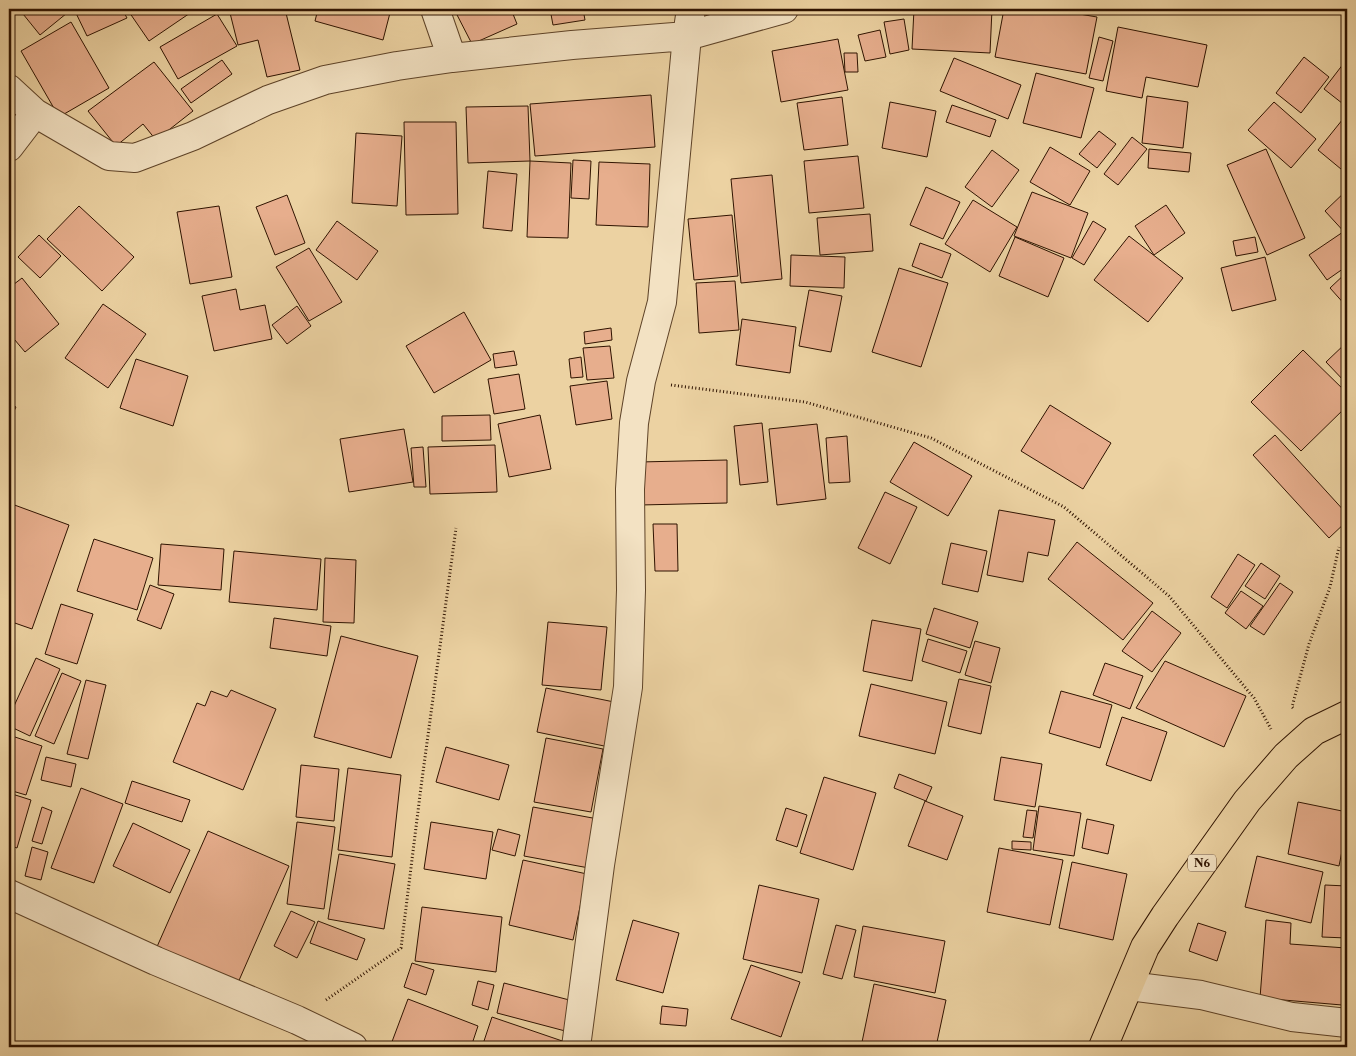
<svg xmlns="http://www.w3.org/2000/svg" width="1356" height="1056" viewBox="0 0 1356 1056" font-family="'Libre Caslon Text',serif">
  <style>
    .building { fill: #e7ae8d; stroke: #2f1300 }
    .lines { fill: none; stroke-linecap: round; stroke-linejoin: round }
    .minor-casing { stroke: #5e4328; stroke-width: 30 }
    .highway-casing { stroke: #2f1300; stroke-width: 30 }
    .path { stroke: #2f1300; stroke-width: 3; stroke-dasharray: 1 2.5; stroke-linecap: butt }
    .minor { stroke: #f3e2c3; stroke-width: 28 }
    .highway { stroke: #ecd2a2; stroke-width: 28 }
    .labels { text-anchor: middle; stroke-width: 4; stroke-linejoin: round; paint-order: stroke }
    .shield { fill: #f3e2c3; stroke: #6a513a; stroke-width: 1 }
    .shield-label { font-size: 11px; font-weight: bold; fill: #2f1300 }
  </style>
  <rect width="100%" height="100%" fill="#ecd2a2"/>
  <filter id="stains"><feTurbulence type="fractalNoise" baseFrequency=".004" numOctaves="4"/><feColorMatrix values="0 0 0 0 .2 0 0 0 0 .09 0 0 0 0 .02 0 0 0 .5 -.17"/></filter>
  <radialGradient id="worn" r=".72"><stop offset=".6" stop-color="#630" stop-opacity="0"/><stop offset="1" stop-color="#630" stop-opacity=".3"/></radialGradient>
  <path class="building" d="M19,9h53l-32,26z
    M74,9h48l5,9 -40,18z
    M127,9h69l-47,32z
    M229,9h56l15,61 -33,7 -9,-37 -20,5z
    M318,9h73l-8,31 -68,-19z
    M454,9h57l6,15 -45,20z
    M550,9h33l2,11 -32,5z
    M914,9h78l-2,44 -78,-4z
    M1004,9h46l47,8 -11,57 -91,-17z
    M217,14l20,32 -59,33 -18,-32z
    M904,19l5,31 -19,4 -6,-32z
    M71,22l38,66 -50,29 -38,-66z
    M1118,27l89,18 -9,42 -52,-10 -4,21 -36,-7z
    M880,30l6,27 -21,4 -7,-26z
    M1099,37l14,4 -10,40 -14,-3z
    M838,39l10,51 -67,12 -9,-51z
    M844,53h13l1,19h-13z
    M1304,57l25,20 -28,36 -25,-20z
    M954,58l67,27 -13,34 -68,-28z
    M1347,59v48l-23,-18z
    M222,60l10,14 -41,29 -10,-14z
    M154,62l39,49 -37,29 -13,-16 -27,22 -28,-35z
    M1036,73l58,15 -13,50 -58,-15z
    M651,95l4,52 -120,9 -5,-52z
    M1147,96l41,6 -5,46 -41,-5z
    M842,97l6,48 -44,5 -7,-47z
    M890,102l46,9 -9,46 -45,-9z
    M1274,102l42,37 -25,29 -43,-38z
    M952,105l44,15 -6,17 -44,-15z
    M528,106l2,55 -62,2 -2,-56z
    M1347,114v60l-29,-24z
    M404,122h52l2,92 -52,1z
    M1099,131l17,13 -19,24 -18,-14z
    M356,133l46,3 -5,70 -45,-3z
    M1132,137l15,12 -29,36 -14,-11z
    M1050,147l40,24 -20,34 -40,-23z
    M1149,149l42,4 -2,19 -41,-4z
    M1266,149l39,89 -38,17 -40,-90z
    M992,150l27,20 -27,37 -27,-20z
    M858,156l6,52 -55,5 -5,-52z
    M573,160l18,1 -2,38 -18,-1z
    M530,161l41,2 -3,75 -41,-1z
    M599,162l51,2 -2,63 -52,-2z
    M488,171l29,3 -5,57 -29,-3z
    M772,175l10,104 -41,4 -10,-104z
    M926,187l34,15 -17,37 -33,-14z
    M1347,190v45l-22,-24z
    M1032,192l56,21 -17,45 -57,-22z
    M287,195l18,48 -30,12 -19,-48z
    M973,200l44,27 -27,45 -45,-28z
    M1166,205l19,28 -31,22 -19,-29z
    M79,206l55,51 -32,34 -55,-52z
    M219,206l13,71 -42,7 -13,-72z
    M870,214l3,37 -53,4 -3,-37z
    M732,215l6,61 -44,4 -6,-61z
    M337,221l41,30 -21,29 -41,-30z
    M1093,221l13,8 -22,36 -12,-7z
    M1343,232l4,6v28l-20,14 -18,-25z
    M39,235l22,21 -21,22 -22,-21z
    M1129,236l54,42 -35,44 -54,-42z
    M1015,237l49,21 -16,39 -49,-21z
    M1255,237l3,15 -22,4 -3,-15z
    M920,243l31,11 -9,24 -30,-12z
    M309,248l33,54 -33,19 -33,-54z
    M791,255l54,2 -1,31 -54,-2z
    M1265,257l11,43 -44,11 -11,-43z
    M899,268l49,15 -27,84 -49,-15z
    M1347,272v35l-17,-19z
    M22,278l37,46 -34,28 -16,-19v-45z
    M735,281l4,49 -40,3 -3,-50z
    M236,289l4,21 25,-5 7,34 -58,12 -12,-55z
    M809,290l33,6 -11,56 -32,-6z
    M103,304l43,30 -38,54 -43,-30z
    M297,306l14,20 -24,18 -15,-19z
    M464,312l27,48 -57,33 -28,-47z
    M742,319l54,8 -6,46 -54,-8z
    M611,328l1,12 -27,4 -1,-12z
    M1347,342v42l-21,-22z
    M610,346l4,32 -27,2 -4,-32z
    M1303,350l44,43v13l-46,45 -50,-49z
    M514,351l3,14 -22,3 -2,-14z
    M581,357l2,20 -12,1 -2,-19z
    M136,359l52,17 -15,50 -53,-18z
    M519,374l6,35 -31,5 -6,-35z
    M607,381l5,38 -36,6 -6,-39z
    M9,403l7,4 -7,14z
    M1050,405l61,38 -28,46 -62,-38z
    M490,415l1,25 -49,1v-25z
    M540,415l11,54 -42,8 -11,-53z
    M762,423l6,59 -28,3 -6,-59z
    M817,424l9,75 -49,6 -8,-76z
    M404,429l9,53 -64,10 -9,-53z
    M1275,435l72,79v7l-18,17 -76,-83z
    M847,436l3,46 -21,1 -3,-45z
    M914,442l58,34 -24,40 -58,-34z
    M495,445l2,47 -67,2 -2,-47z
    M423,447l3,40h-12l-3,-39z
    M727,460v43l-87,2 -1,-43z
    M885,492l32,15 -27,57 -32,-16z
    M9,503l60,22 -37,104 -23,-8z
    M999,510l56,10 -7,36 -20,-4 -5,30 -36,-7z
    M653,524h24l1,47h-23z
    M94,539l59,19 -16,52 -60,-19z
    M1077,542l76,61 -30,37 -75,-61z
    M951,543l36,8 -9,41 -36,-8z
    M161,544l63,5 -3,41 -63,-5z
    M234,551l87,8 -4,51 -88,-8z
    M1238,554l17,11 -28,43 -16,-11z
    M325,558l31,2 -2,63 -31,-1z
    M1261,563l19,13 -15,23 -20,-13z
    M1280,583l13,9 -29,43 -14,-9z
    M150,585l24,9 -13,35 -24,-9z
    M1241,591l22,15 -17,23 -21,-16z
    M61,604l32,10 -16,50 -32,-10z
    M934,608l44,14 -8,26 -44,-14z
    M1152,611l29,22 -29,39 -30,-21z
    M274,618l57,8 -4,30 -57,-8z
    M872,620l49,9 -9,52 -49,-10z
    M548,622l59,5 -6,63 -59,-5z
    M341,636l77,20 -27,102 -77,-21z
    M928,639l39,12 -7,22 -38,-12z
    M975,641l25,7 -9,35 -26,-8z
    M36,658l24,11 -30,67 -21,-10v-9z
    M1165,661l81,35 -22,51 -88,-39z
    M1105,663l38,13 -13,33 -37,-14z
    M62,673l19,8 -27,63 -19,-8z
    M959,679l32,7 -10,48 -33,-8z
    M86,680l20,5 -18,74 -21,-5z
    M871,684l76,18 -12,52 -76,-18z
    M546,688l73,15 -10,44 -72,-15z
    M231,690l45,19 -33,81 -70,-28 24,-59 8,3 6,-15 16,6z
    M1061,691l51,14 -12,43 -51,-15z
    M1122,717l45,15 -16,49 -45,-16z
    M9,735l33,11 -16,49 -17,-5z
    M546,738l57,11 -12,63 -57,-10z
    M446,747l63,18 -10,35 -63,-18z
    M46,757l30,7 -5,23 -30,-7z
    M1001,757l41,7 -7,43 -41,-7z
    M301,765l38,4 -5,52 -38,-4z
    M348,768l53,7 -9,82 -54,-7z
    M899,774l33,13 -6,14 -32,-13z
    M824,777l52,16 -23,77 -53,-17z
    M132,781l58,19 -8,22 -57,-19z
    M81,788l42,16 -29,79 -43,-15z
    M9,793l22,7 -14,48 -8,-3z
    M925,801l38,15 -16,44 -39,-14z
    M1298,802l49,10v14l-8,40 -51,-12z
    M1039,806l42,7 -7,43 -41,-6z
    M42,807l10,4 -10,33 -10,-3z
    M533,807l65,12 -9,49 -65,-12z
    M786,808l21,7 -10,32 -21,-7z
    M1027,810l10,1 -4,27 -10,-1z
    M1087,819l27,6 -6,29 -26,-6z
    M297,822l38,5 -11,82 -37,-5z
    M431,822l62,10 -7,47 -62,-10z
    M133,823l57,27 -20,43 -57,-27z
    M498,829l22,6 -5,21 -23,-6z
    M208,831l81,35 -52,119 -81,-36z
    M1012,841l19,1v8l-19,-1z
    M32,847l16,5 -7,28 -16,-4z
    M999,848l64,12 -13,65 -63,-13z
    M339,854l56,10 -11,65 -56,-10z
    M1257,856l66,16 -12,51 -66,-16z
    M523,860l64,14 -14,66 -64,-15z
    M1072,862l55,12 -14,66 -54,-12z
    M759,885l60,14 -17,74 -59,-14z
    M1325,885l22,1v52l-25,-1z
    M422,907l80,10 -6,55 -81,-11z
    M291,911l24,11 -18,36 -23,-12z
    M633,920l46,13 -16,60 -47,-13z
    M1266,920l25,3 -1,21 56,4 -4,57 -82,-7z
    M318,921l47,18 -8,21 -47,-17z
    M1198,923l28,9 -9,29 -28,-10z
    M836,925l20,5 -14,49 -19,-5z
    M863,926l82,15 -10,52 -81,-16z
    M412,963l22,7 -8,25 -22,-8z
    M751,965l49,17 -19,55 -50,-18z
    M478,981l16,4 -6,25 -16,-5z
    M504,983l73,19 -8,30 -72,-19z
    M874,984l72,16 -10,47h-75z
    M408,999l70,27 -7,21h-81z
    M662,1006l26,3 -2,17 -26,-2z
    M492,1017l82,28 -1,2h-91z"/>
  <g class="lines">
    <g class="minor-casing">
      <path id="minor" d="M435,9l17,49
        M9,89l26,24 74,43 26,2 58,-22 75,-36 57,-20 72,-14 55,-8 120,-13 115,-9 97,-27
        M9,147l26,-34
        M9,894l147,67 141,59 56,27
        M1129,986l72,9 91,22 55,6
        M576,1047l24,-182 28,-178 3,-97 -1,-101 4,-66 7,-42 21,-79 25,-266 4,-27"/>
    </g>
    <g class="highway-casing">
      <path id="highway" d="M1103,1047l42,-100 20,-31 82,-115 39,-45 28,-25 33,-16"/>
    </g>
    <path class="path" d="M671,385l134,17 126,36 133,69 105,89 85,102 17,31
      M1293,708l-1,-1 17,-63 21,-57 9,-40
      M326,1000l75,-52 20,-161 35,-259"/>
    <use href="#minor" class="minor"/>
    <use href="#highway" class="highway"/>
  </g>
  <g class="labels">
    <rect class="shield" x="1188" y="854.5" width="28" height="17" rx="4"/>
    <g class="shield-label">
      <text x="1202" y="867">N6</text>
    </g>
  </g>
  <rect width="1356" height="1056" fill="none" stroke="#ecd2a2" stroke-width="30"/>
  <rect x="10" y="10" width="1336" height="1036" fill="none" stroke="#2f1300" stroke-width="2.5"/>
  <rect x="15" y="15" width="1326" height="1026" fill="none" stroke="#2f1300"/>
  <rect width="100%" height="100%" filter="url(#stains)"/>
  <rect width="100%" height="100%" fill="url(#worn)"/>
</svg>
